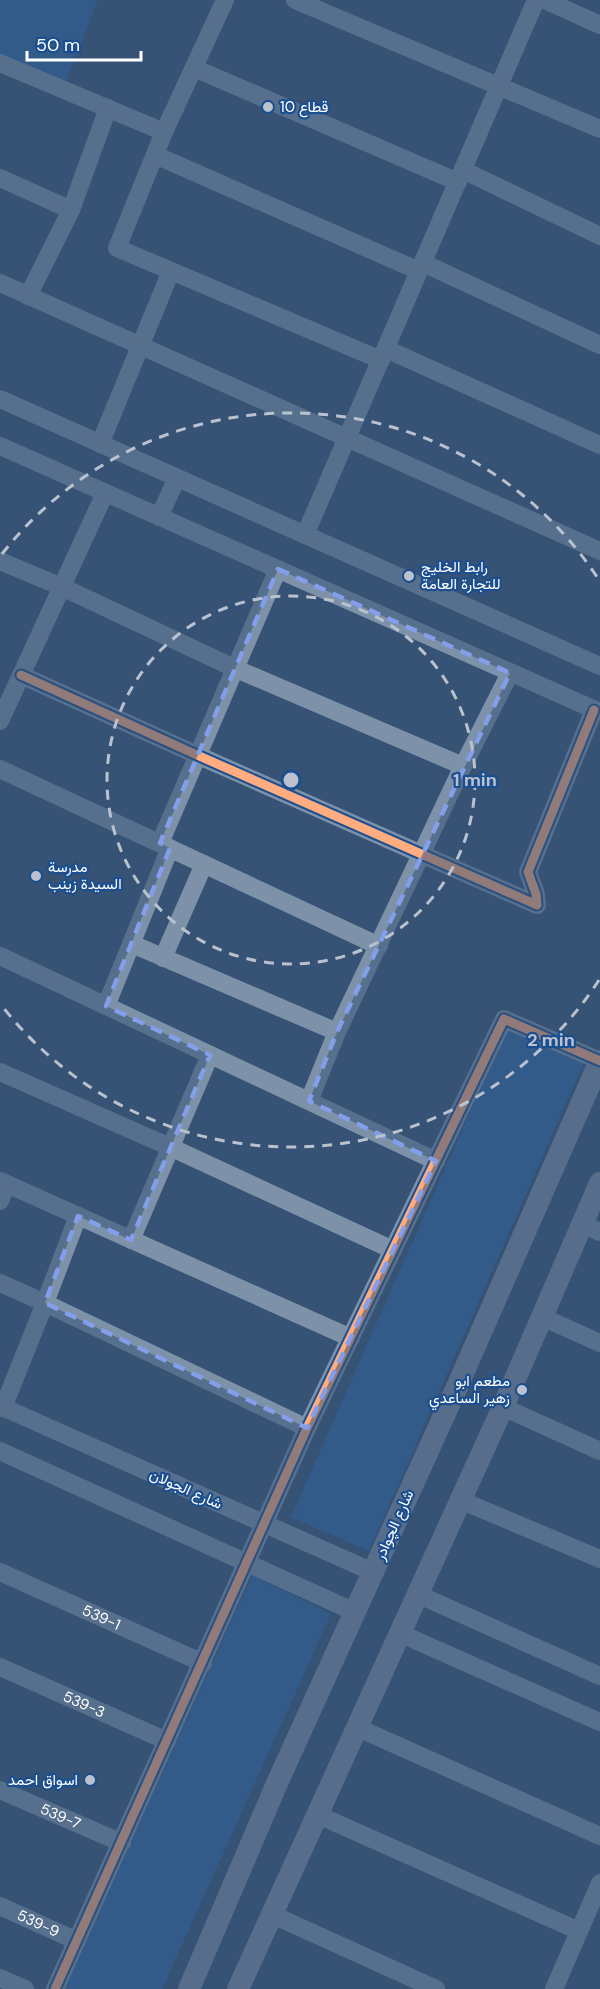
<svg xmlns="http://www.w3.org/2000/svg" width="600" height="1989" viewBox="0 0 600 1989" font-family="'DM Sans',Vazirmatn,sans-serif">
  <style>
    .green { fill: #2f66a5 }
    .lines { fill: none; stroke-linecap: round; stroke-linejoin: round }
    .minor { stroke: #7d92a8; stroke-width: 18 }
    .major { stroke: #7d8ea7; stroke-width: 22 }
    .cycleway-casing { stroke: #1b4f8f; stroke-width: 13 }
    .cycleway { stroke: #ffac80; stroke-width: 9 }
    .marked { fill: none; stroke: #839eea; stroke-width: 4.5; stroke-dasharray: 12 8; stroke-linejoin: round }
    .ring { fill: none; stroke: #b9c2ce; stroke-width: 3; stroke-dasharray: 10 8 }
    .poi-dot { fill: #b9c2ce; stroke: #1b4f8f; stroke-width: 2 }
    .labels { text-anchor: middle; stroke-width: 4.5; stroke-linejoin: round; paint-order: stroke }
    .poi-label { font-size: 15px; fill: #fff; stroke: #1b4f8f; text-anchor: start }
    .street-label { font-size: 15px; fill: #fff; stroke: #1b4f8f }
    .centre { fill: #b9c2ce; stroke: #1b4f8f; stroke-width: 3 }
    .ring-label { font-size: 18px; text-anchor: middle; font-weight: bold; fill: #b9c2ce; stroke: #1b4f8f; stroke-width: 4.5; stroke-linejoin: round; paint-order: stroke }
  </style>
  <rect width="100%" height="100%" fill="#365274"/>
  <path class="green" d="M0,0h98l-35,89 -63,-26z
    M507,1028l77,34 -215,489 -78,-34z
    M252,1575l79,39 -169,375h-97z"/>
  <g class="lines">
    <g class="minor">
      <path d="M225,0l-61,132 -47,116 264,112"/>
      <path d="M295,0l305,129"/>
      <path d="M545,0l55,25"/>
      <path d="M0,63l164,69"/>
      <path d="M194,68l264,114"/>
      <path d="M155,155l264,116"/>
      <path d="M463,170l137,66"/>
      <path d="M0,178l71,32"/>
      <path d="M423,263l177,82"/>
      <path d="M0,283l600,268"/>
      <path d="M28,296l43,-86 37,-102"/>
      <path d="M386,349l214,96"/>
      <path d="M0,399l600,267"/>
      <path d="M100,444l71,-173"/>
      <path d="M0,446l600,266"/>
      <path d="M159,517l18,-39"/>
      <path d="M305,535l231,-535"/>
      <path d="M0,561l62,26 172,81 229,98"/>
      <path d="M21,675l176,80 340,150 -1,-11 -8,-22 66,-162"/>
      <path d="M0,721l105,-228"/>
      <path d="M0,769l379,177"/>
      <path d="M160,843l118,-274"/>
      <path d="M132,944l205,88"/>
      <path d="M0,956l436,205"/>
      <path d="M163,958l41,-94"/>
      <path d="M106,1006l64,-158"/>
      <path d="M0,1072l170,75 223,103"/>
      <path d="M309,1101l28,-69 126,-266 47,-93"/>
      <path d="M0,1181l351,157"/>
      <path d="M0,1201l7,-17"/>
      <path d="M582,1224l18,8"/>
      <path d="M131,1240l79,-185"/>
      <path d="M0,1283l45,20 262,125"/>
      <path d="M542,1317l58,26"/>
      <path d="M0,1406l373,166"/>
      <path d="M503,1407l97,44"/>
      <path d="M3,1408l42,-105 33,-87"/>
      <path d="M0,1451l355,161"/>
      <path d="M460,1500l140,59"/>
      <path id="s1" d="M0,1572l203,91"/>
      <path d="M417,1594l183,82"/>
      <path d="M399,1633l201,89"/>
      <path id="s2" d="M0,1667l167,74"/>
      <path d="M356,1727l244,109"/>
      <path id="s3" d="M0,1790l122,53"/>
      <path d="M318,1815l261,116"/>
      <path id="s4" d="M0,1906l77,35"/>
      <path d="M273,1915l163,74"/>
      <path d="M0,1978l25,11"/>
      <path d="M55,1989l252,-561 197,-409 96,42"/>
      <path d="M554,1989l46,-106"/>
    </g>
    <path class="major" d="M189,1989l89,-208 179,-394 143,-326
      M238,1989l265,-582 97,-224"/>
    <g class="cycleway-casing">
      <path id="cycleway" d="M21,675l176,80 340,150 -1,-11 -8,-22 66,-162
        M55,1989l252,-561 197,-409 96,42"/>
    </g>
    <use href="#cycleway" class="cycleway"/>
  </g>
  <path d="M0 0H600V1989H0ZM278,569l232,104 -173,359 -28,69 127,60 -129,267 -262,-125 33,-87 53,24 79,-185 -104,-49 64,-158 -10,-5z" fill="#365274" fill-opacity=".55" fill-rule="evenodd"/>
  <path class="marked" d="M278,569l232,104 -173,359 -28,69 127,60 -129,267 -262,-125 33,-87 53,24 79,-185 -104,-49 64,-158 -10,-5z"/>
  <g class="ring">
    <circle cx="291" cy="780" r="184"/>
    <path d="M599 980A367 367 0 0 1 2 1006M2 554A367 367 0 0 1 599 580"/>
  </g>
  <g class="poi-dot">
    <circle cx="268" cy="107" r="6"/>
    <circle cx="409" cy="576" r="6"/>
    <circle cx="36" cy="876" r="6"/>
    <circle cx="522" cy="1390" r="6"/>
    <circle cx="90" cy="1780" r="6"/>
  </g>
  <g class="labels">
    <g class="poi-label">
      <text x="280" y="112">قطاع 10</text>
      <text x="421" y="572">رابط الخليج<tspan x="421" dy="17">للتجارة العامة</tspan></text>
      <text x="48" y="872">مدرسة<tspan x="48" dy="17">السيدة زينب</tspan></text>
      <text x="510" y="1386" text-anchor="end">مطعم ابو<tspan x="510" dy="17">زهير الساعدي</tspan></text>
      <text x="78" y="1785" text-anchor="end">اسواق احمد</text>
    </g>
    <g class="street-label">
      <text transform="translate(186 1489) rotate(24)" y="5">شارع الجولان</text>
      <text transform="translate(394 1525) rotate(-66)" y="5">شارع الچوادر</text>
      <text dy="5" stroke="none"><textPath href="#s1" startOffset="111">539-1</textPath></text>
      <text dy="5" stroke="none"><textPath href="#s2" startOffset="92">539-3</textPath></text>
      <text dy="5" stroke="none"><textPath href="#s3" startOffset="66">539-7</textPath></text>
      <text dy="5" stroke="none"><textPath href="#s4" startOffset="42">539-9</textPath></text>
    </g>
  </g>
  <circle cx="291" cy="780" r="9" class="centre"/>
  <g class="ring-label">
    <text x="475" y="786">1 min</text>
    <text x="551" y="1046">2 min</text>
  </g>
  <path d="M27 51v9h114v-9" fill="none" stroke="#ffffff" stroke-width="3"/>
  <text x="36" y="51" font-size="18" fill="#ffffff" stroke="#1b4f8f" stroke-width="4.5" paint-order="stroke">50 m</text>
</svg>
